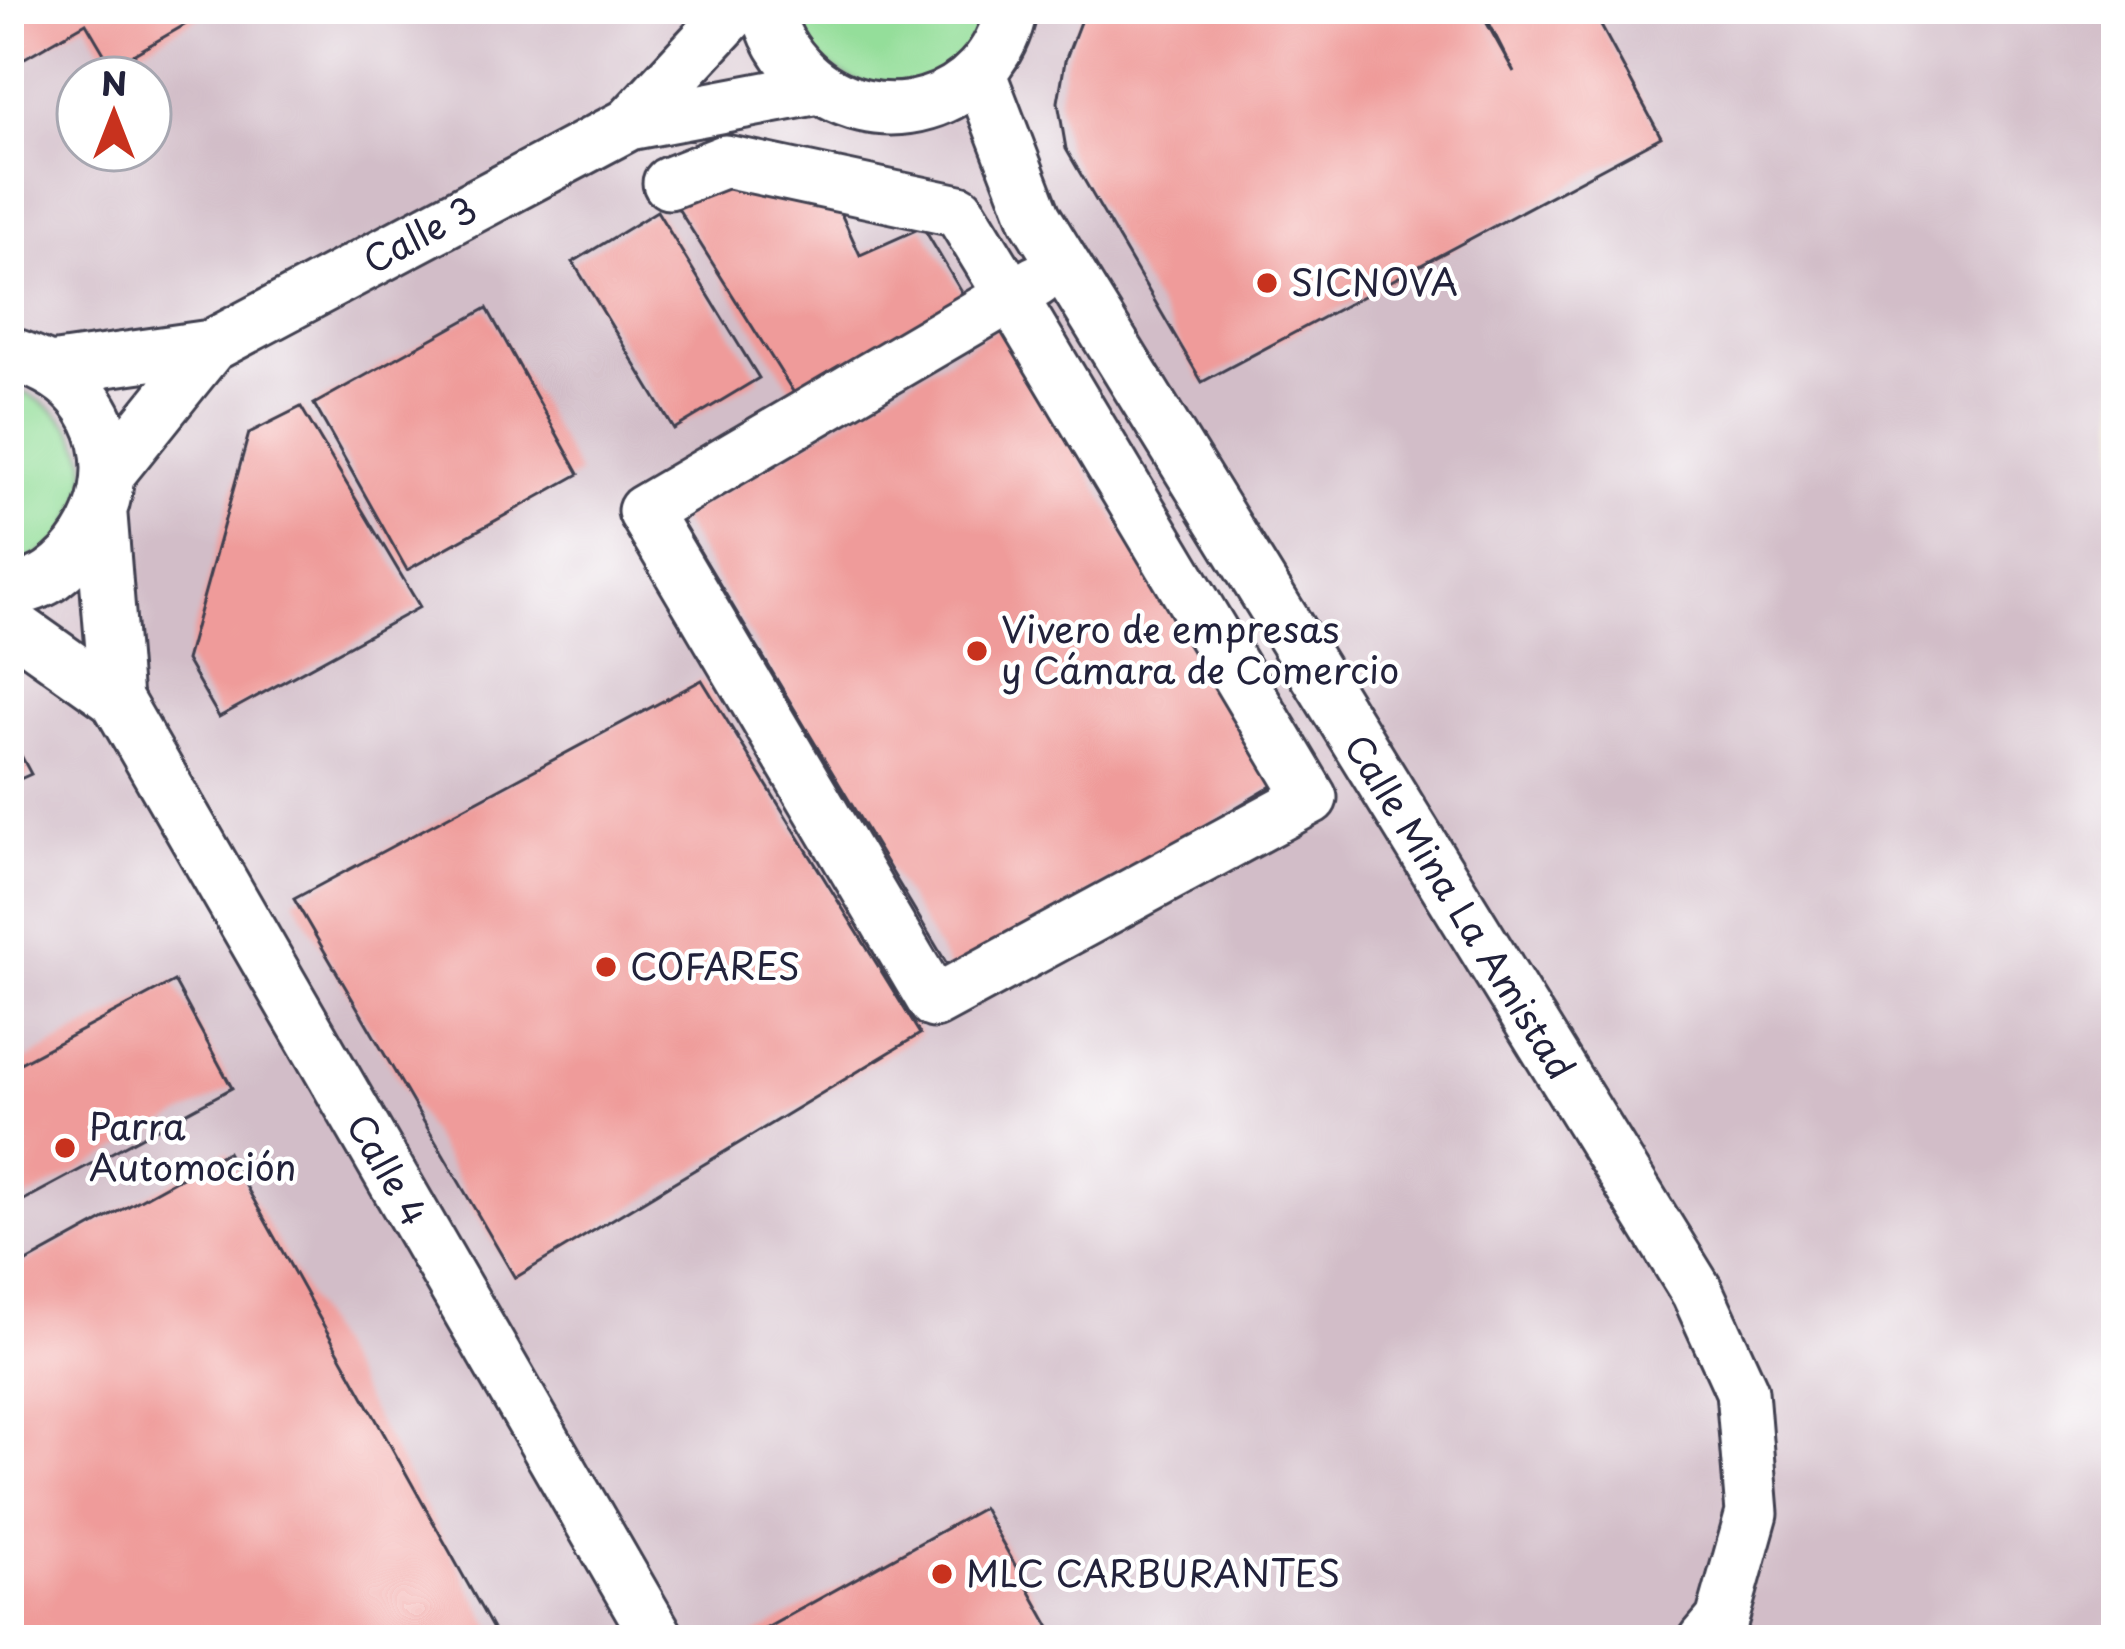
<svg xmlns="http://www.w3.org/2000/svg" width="2125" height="1649" viewBox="0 0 2125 1649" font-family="'Playpen Sans',sans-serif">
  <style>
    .industrial { fill: #d2bdc8; fill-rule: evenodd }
    .green { fill: #94de9a; stroke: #5b806a; stroke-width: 3 }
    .building { fill: #ef9b9a }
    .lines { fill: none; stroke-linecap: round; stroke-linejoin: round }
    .street-casing { stroke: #413f50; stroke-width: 57 }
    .street { stroke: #fff; stroke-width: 51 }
    .poi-dot { fill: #c8321e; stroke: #fff; stroke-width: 4.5 }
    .labels { text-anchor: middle; stroke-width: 9; stroke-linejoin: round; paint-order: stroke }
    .street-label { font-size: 36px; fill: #22223b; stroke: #fff }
    .poi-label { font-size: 36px; fill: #22223b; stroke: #fff; text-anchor: start }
  </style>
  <rect width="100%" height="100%" fill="#fff"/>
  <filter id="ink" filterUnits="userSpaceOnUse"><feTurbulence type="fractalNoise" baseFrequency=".00833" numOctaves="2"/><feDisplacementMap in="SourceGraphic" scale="24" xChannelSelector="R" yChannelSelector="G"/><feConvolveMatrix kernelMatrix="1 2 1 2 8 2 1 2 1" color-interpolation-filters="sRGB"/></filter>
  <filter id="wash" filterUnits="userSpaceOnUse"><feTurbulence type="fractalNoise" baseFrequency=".004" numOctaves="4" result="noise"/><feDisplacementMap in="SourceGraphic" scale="48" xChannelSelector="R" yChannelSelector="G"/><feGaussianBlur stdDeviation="2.7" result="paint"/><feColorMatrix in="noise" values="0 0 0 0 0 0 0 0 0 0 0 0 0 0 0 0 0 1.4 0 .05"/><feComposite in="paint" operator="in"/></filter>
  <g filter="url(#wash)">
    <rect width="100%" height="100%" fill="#eee4c8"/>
    <path class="industrial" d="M9,9h2107v1631h-2107zM78,78h72v72h-72z"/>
    <path class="green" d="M793,9h197c-10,27 -25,49 -49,66 -54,36 -137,-5 -148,-66z
      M9,389c38,7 81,47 77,89 -1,20 -17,46 -25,64l-52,28z"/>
    <g id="blocks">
      <path class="building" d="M9,9h203l-100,58 -26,-44 -77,44z
        M1085,9h394l35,63 -32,-63h110l69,128 -459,245 -136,-233 -8,-47 7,-41z
        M721,175l111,19 28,61 63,-28 41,69 -170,97 -120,-191z
        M657,211l102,167 -85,51 -101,-167z
        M487,308l92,166 -172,96 -93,-166z
        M1001,327l273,458 -321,189 -273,-456z
        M301,407l119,200 -201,110 -33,-57 63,-227z
        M702,680l218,354 -405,244 -221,-379z
        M9,733l22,41 -22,10z
        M174,981l58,107 -223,120v-139z
        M227,1152l272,488h-490v-368z
        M983,1508l74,132h-312z"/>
    </g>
  </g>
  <g filter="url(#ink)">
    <use href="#blocks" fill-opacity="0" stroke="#413f50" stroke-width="3"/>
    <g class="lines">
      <g class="street-casing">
        <path id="street" d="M768,9c3,24 18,47 35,64 71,68 189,35 208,-64
          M979,72l56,146 662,1074 45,99 10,122 -30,107 -17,20
          M629,124l107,-115
          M669,183l56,-22 234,50 52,85 26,-15
          M1011,296l300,502 -377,204 -290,-491z
          M9,353c27,9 53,20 72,42 48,57 28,139 -29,180 -12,9 -29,13 -43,18
          M50,369l161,-23 418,-222 190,-36
          M109,473l102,-127
          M101,515l15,184
          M9,623l107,76 543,941"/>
      </g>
      <use href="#street" class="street"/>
    </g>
  </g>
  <g class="poi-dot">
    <circle cx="1267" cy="283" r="12"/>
    <circle cx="977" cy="651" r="12"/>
    <circle cx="606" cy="967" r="12"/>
    <circle cx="65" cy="1148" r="12"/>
    <circle cx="942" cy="1574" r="12"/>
  </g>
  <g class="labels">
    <g class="street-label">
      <text transform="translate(420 235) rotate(-28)" y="13">Calle 3</text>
      <text transform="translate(1459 907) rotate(58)" y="13">Calle Mina La Amistad</text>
      <text transform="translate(387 1170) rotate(60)" y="13">Calle 4</text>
    </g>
    <g class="poi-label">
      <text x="1291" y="296">SICNOVA</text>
      <text x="1001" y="643">Vivero de empresas<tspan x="1001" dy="41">y Cámara de Comercio</tspan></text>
      <text x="630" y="980">COFARES</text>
      <text x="89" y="1140">Parra<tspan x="89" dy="41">Automoción</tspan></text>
      <text x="966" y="1587">MLC CARBURANTES</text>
    </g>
  </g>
  <rect width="2125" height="1649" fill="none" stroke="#fff" stroke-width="48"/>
  <g transform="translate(114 114)"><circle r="57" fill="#ffffff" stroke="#a7a7b1" stroke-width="3"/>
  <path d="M0-9L21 45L0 30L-21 45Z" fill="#c8321e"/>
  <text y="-18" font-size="33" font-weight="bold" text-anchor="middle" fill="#22223b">N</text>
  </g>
</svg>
